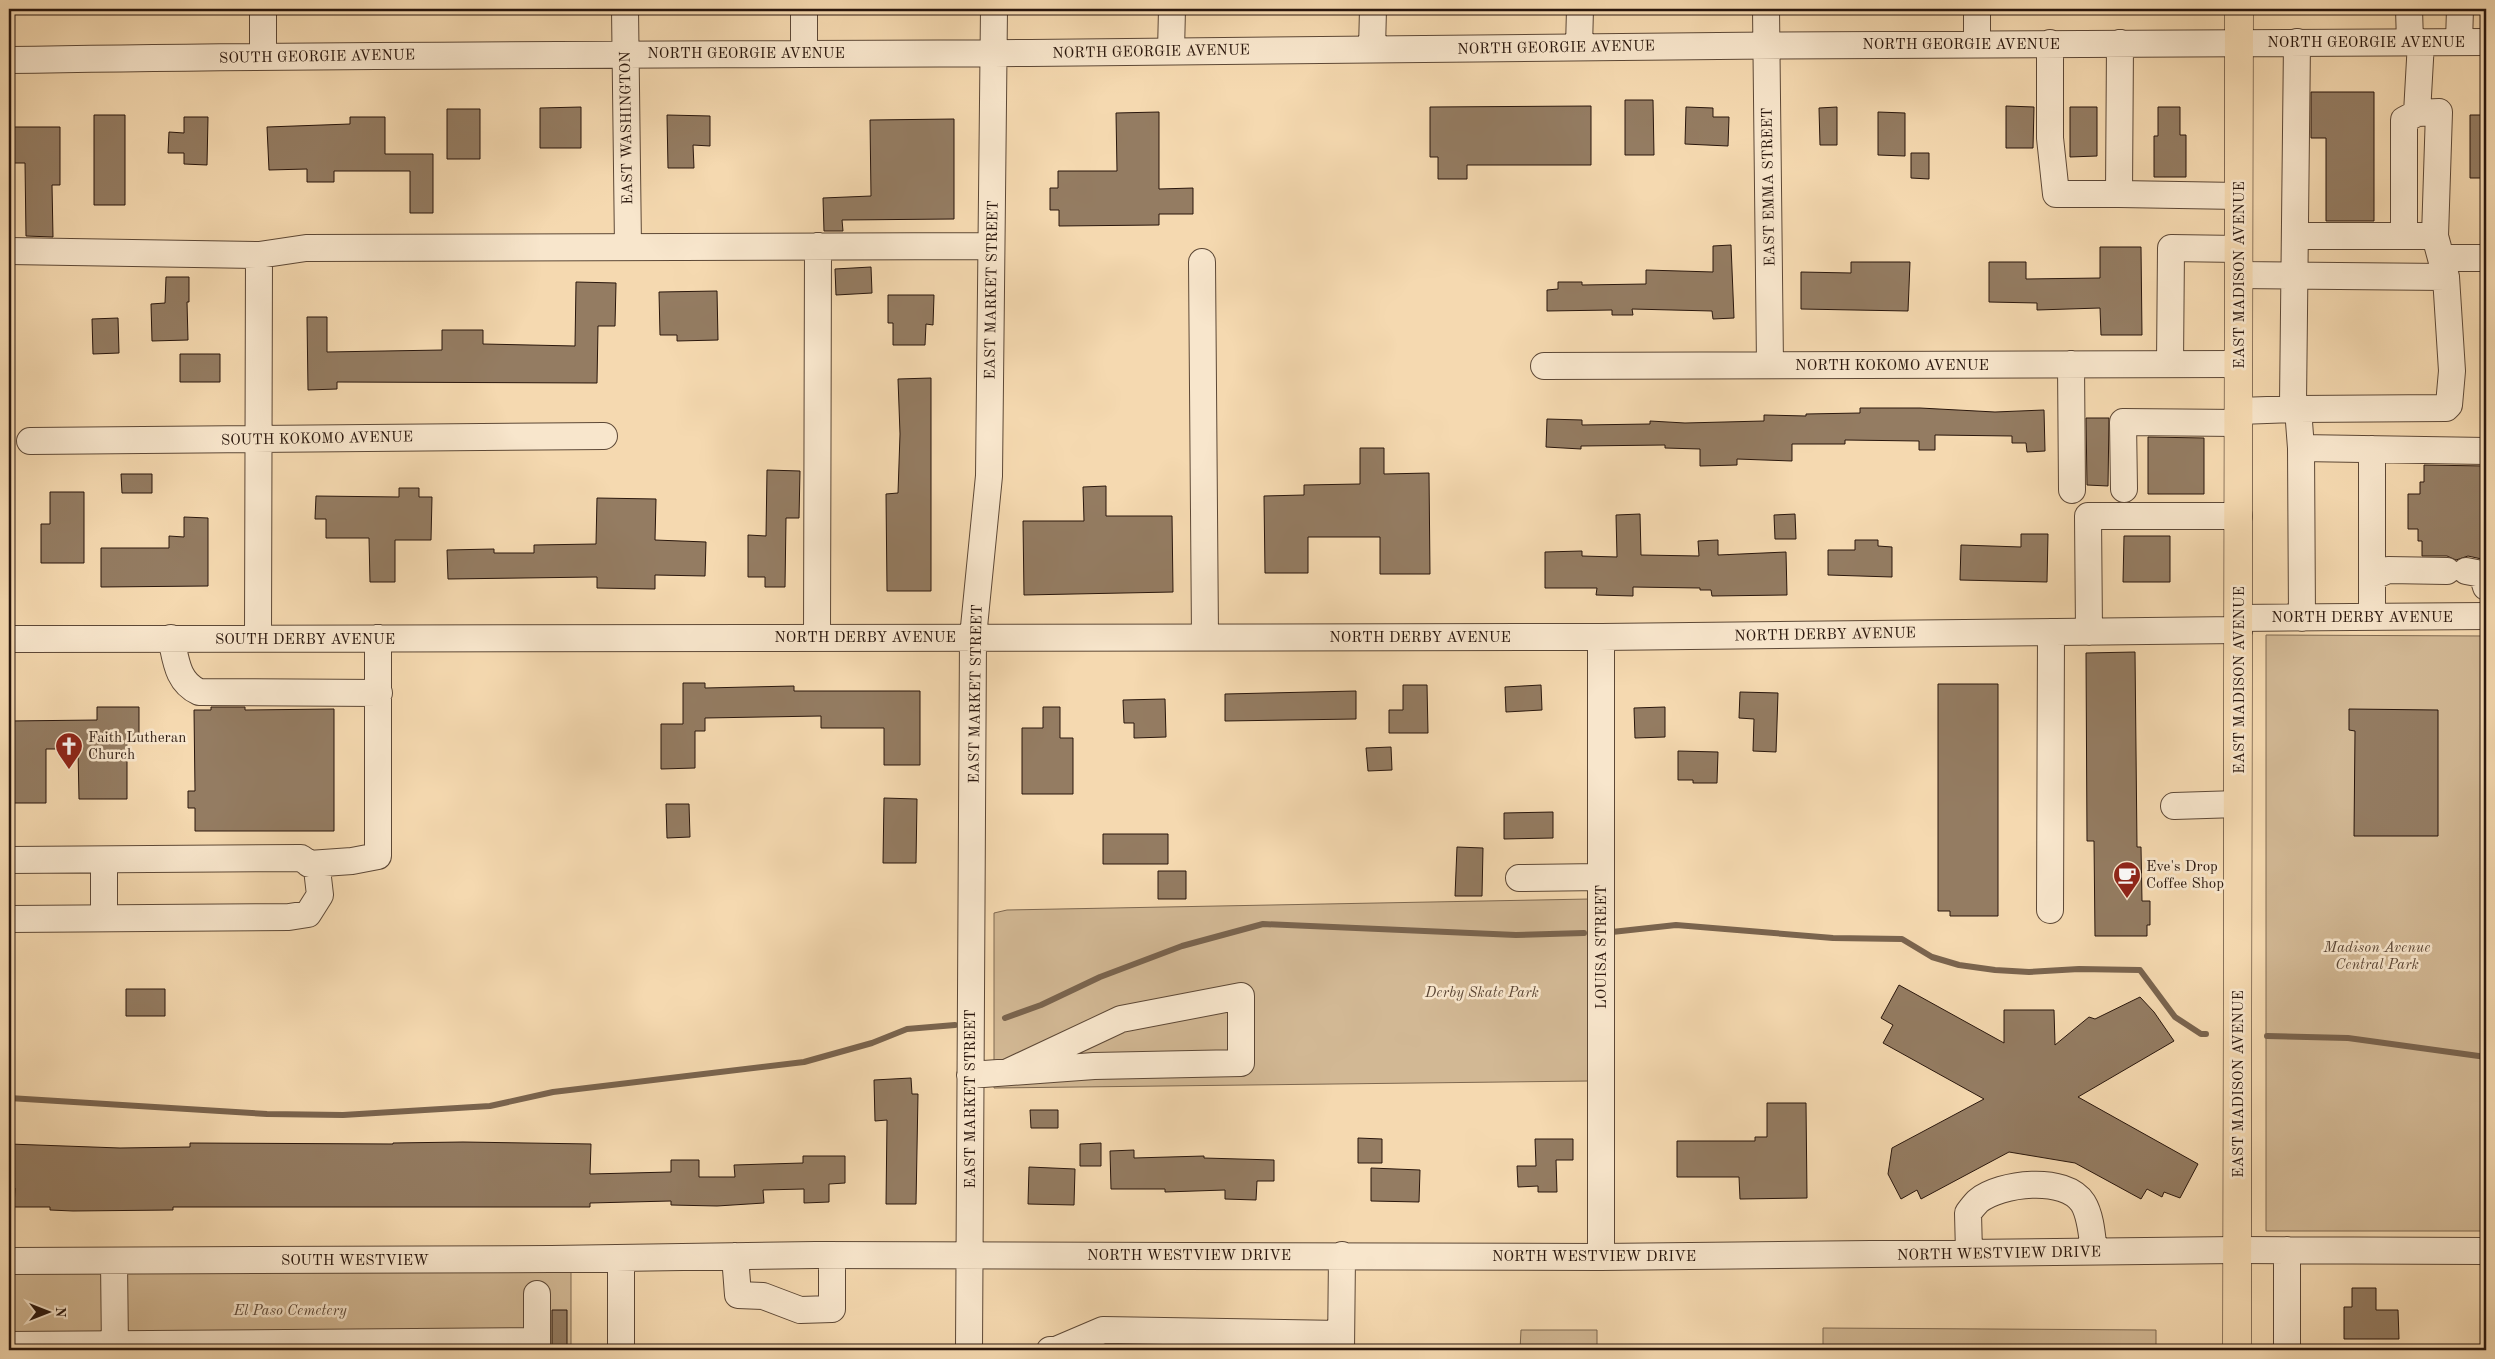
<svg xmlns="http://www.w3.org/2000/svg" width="2495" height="1359" viewBox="0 0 2495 1359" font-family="'Old Standard TT',serif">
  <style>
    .green { fill: #d2b894; stroke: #7e6850 }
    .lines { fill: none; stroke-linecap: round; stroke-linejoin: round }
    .stream { stroke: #7a644e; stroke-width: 6 }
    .building { fill: #947c62; stroke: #2a170d }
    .minor-casing { stroke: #5d4836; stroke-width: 28 }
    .major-casing { stroke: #2a170d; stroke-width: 29 }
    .minor { stroke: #f8e6cc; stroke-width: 26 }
    .major { stroke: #f5d9b0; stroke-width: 28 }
    .labels { text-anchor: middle; stroke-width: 5; stroke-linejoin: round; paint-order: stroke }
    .street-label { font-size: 15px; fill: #2a170d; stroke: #f8e6cc }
    .poi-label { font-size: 15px; fill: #2a170d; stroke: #f8e6cc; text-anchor: start }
    .park-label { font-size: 15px; font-style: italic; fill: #5c4736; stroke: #f8e6cc }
  </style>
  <rect width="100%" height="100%" fill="#f5d9b0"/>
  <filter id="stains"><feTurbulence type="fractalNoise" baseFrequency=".004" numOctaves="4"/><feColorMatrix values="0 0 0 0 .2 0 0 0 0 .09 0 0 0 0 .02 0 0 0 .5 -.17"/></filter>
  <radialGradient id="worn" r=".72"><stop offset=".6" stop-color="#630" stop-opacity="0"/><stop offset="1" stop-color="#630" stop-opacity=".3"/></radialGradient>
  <path class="green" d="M2266,635l220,1v595h-220z
    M1590,899l-1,182 -595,7v-175l13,-3z
    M571,1269v81h-562v-80z
    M1823,1328l333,2v20h-333z
    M1521,1330h76v20h-77z"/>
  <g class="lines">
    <path class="stream" d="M1612,932l64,-7 157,13 69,1 30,18 27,8 36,5 34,2 50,-3 61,1 35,47 26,17h5
      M1005,1018l36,-13 59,-28 82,-31 81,-22 253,11 68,-2
      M2267,1036l81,2 138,19
      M9,1098l258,16 76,1 147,-9 63,-14 251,-30 68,-19 35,-14 48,-4"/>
  </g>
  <path class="building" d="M2311,92h63v129h-48v-83h-15z
    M1625,100h28l1,55h-29z
    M1591,106v59h-124v14h-29v-22h-8v-50z
    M2006,106l28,1 -1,41h-27z
    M581,107v41h-41v-40z
    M1686,107l27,1v9h16l-1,29 -43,-2z
    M1837,107v38h-17l-1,-37z
    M2070,107h27v49l-27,1z
    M2158,107h22v28h6v42h-32v-41h4z
    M447,109h33v50h-33z
    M1159,112v77l34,-1v26h-34v11l-100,1v-16h-9v-22h8v-17h59l-1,-58z
    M1878,112l27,1v43l-27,-1z
    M94,115h31v90h-31z
    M667,115l43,1v30l-17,-1 1,23h-26z
    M2470,115h16v63h-16z
    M184,117h24l-1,48 -23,-1v-11h-16l1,-21 15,1z
    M350,117h35v37h48v59h-23v-42h-76v11h-27v-13l-38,1 -2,-43 83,-3z
    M954,119v100l-112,1 1,11h-19l-1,-33 48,-2 -1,-76z
    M9,127h51v58h-8l1,52 -27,-1 -1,-73h-16z
    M1911,153h18v26l-18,-1z
    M1731,245l3,73 -21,1 -1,-8 -80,-2 1,6h-21v-5l-65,1v-21l11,-1v-7h24v3l64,-1v-14l67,2v-26z
    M2100,247h41l1,88h-41l-1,-27 -63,2v-7l-48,-1v-40h37v17l74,-1z
    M1851,262h59l-2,49 -107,-2v-37l50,1z
    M871,267l1,26 -36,2 -1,-26z
    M166,277h23v25h-2l1,38 -36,1 -1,-37 14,-1z
    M576,282l40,1 -1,43h-17l-1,57 -260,-1v7l-29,1 -1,-73h20v35l115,-2v-20h41v14l92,2z
    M717,291l1,49 -41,1v-6h-17l-1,-43z
    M888,295h46l-1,30 -7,-1 -1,21h-32v-22h-5z
    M118,318l1,35 -26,1 -1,-35z
    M180,354h40v28h-40z
    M931,378v213h-44l-1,-97 12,-1 2,-59 -2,-55z
    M1860,408h60l75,4 49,-2 1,41 -18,1 -1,-9h-14v-7l-77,-1v15h-16v-9l-74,-1v4h-53v17l-55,-2v6l-37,1v-17l-35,-1v-3l-84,1v3l-35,-2 1,-28 35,1v5l68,-1v-3l35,2 79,-2v-6l42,1v-2l54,-1z
    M2086,418h23l-1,68 -21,-1z
    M2148,437l56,1v56h-56z
    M1360,448h24v26l45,-1 1,101h-50v-37h-72v36h-43l-1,-77 40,-1v-10l56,-1z
    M2424,465l61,1 1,94 -18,-4 -12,4 -9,-4h-25v-15h-4v-12h-10v-35h12v-12h4z
    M767,470l33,1 -1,47h-13l-1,69h-20v-10h-17v-42l18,1z
    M121,474h31v19h-30z
    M1106,486v30h66l1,76 -149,3 -1,-74h61l-1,-34z
    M399,488h20v9h13l-1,43h-36v42h-25l-1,-44h-43v-19h-11l1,-23 83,1z
    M50,492h34v71h-43v-39h9z
    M597,498l59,1 -1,41 51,2 -1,34 -50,-1v14l-58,-1v-11l-149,2 -1,-29 47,-1v4h40v-8l62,-1z
    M1640,514l1,41 58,1 -1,-15 20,-1v15l68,-3 1,43 -75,1 -1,-6h-11v-2l-67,-1v9l-37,-1 1,-7h-52v-36l37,-1v5l35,1 -1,-42z
    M1795,514l1,25h-21l-1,-24z
    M184,517l24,1v68l-107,1v-39h68v-12l15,1z
    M2021,534h27l-1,48 -87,-2 1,-35 60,2z
    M2124,536h46v46h-47z
    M1855,540h23v6l14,1v30l-64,-2v-25h27z
    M2135,652l2,195h4l1,54h8v24h-3v11h-52l-1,-95h-7l-1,-188z
    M683,683h22v5l89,-2v5h126v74h-36v-37h-63v-12l-116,2v13h-10v37l-34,1v-45h22z
    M1938,684h60v232h-48v-5h-12z
    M1403,685h24l1,48h-39v-23h14z
    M1541,685l1,25 -36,2 -1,-25z
    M1356,691v28l-131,2v-27z
    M1740,692l38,1 -2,59 -23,-1 1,-32 -15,-1z
    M1165,699l1,38 -32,1v-15h-10l-1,-23z
    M97,707h42v32h-12v60h-48l-1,-50h-32v54h-37v-82l88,-1z
    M211,707h34v3l89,-1v122h-139v-23h-7v-17h7l-1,-81h17z
    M1043,707h17v31h13v56h-51v-66h21z
    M1665,707v30l-30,1 -1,-30z
    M2349,709l89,1v126h-84l1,-105 -6,-1z
    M1391,747l1,23 -24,1 -2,-23z
    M1678,751l40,1 -1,31h-24v-3h-15z
    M884,798l33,1 -1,64h-33z
    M666,804h23l1,33 -23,1z
    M1553,812v26l-49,1v-26z
    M1103,834h65v30h-65z
    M1457,847l26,1 -1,48h-27z
    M1158,871h28v28h-28z
    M1899,985l105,58v-33h50l1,35 34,-28 6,2 45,-22 14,15 20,29 -96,56 120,67 -18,34 -16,-6 -2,5 -15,-8 -6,10 -66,-36 -66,-11 -88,47 -4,-9 -16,9 -13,-25 4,-26 92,-49 -101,-56 10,-18 -12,-7z
    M126,989h39v27h-39z
    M911,1078l1,16h6l-2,110h-30l1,-84 -12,1 -1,-41z
    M1767,1103h39l1,95 -67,1 -1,-22h-62v-36h78v-4h12z
    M1030,1110h28v18h-27z
    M1358,1138l24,1v24h-24z
    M1535,1139h38v21h-17l1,32h-19v-6l-20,1 -1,-21h19z
    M463,1142l128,2 -1,30 81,-2v-12h28v17h36l-1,-12 69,-2v-7h42v27l-16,1v18l-25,1v-14l-41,1 1,13 -47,3 -46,-1v-4l-81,2v4h-417v3l-100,1 -23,-1v-3h-36l1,-19h-6v-44l111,4 70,-1v-4l203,1v-1z
    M1101,1143v23h-21v-22z
    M1134,1150v8l70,-2v2l70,2v21h-17l-1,19 -31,-1v-9l-60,2v-3h-54l-1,-38z
    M1029,1167l46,2 -1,36 -46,-1z
    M1371,1168l49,2 -1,32 -48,-1z
    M2352,1288h24v22h22l1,29h-55v-32h8z
    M552,1310h15v40h-15z"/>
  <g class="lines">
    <g class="minor-casing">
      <path id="minor" d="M263,9v47
        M625,9l3,238
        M804,9v44
        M1766,9l4,356
        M1977,9v34
        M2409,9l1,33
        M2297,42l-4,361 5,6 148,-1 3,-3 3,-34 -6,-94 -11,-41 4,-124 -22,1 4,-71
        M2459,42l1,-33
        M2050,43v95l6,56h63l1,-151
        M1579,47l1,-38
        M1372,49l1,-40
        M1171,51l1,-42
        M9,60c340,-6 680,-5 1021,-7 485,-5 971,-11 1456,-11
        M2119,194l120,2
        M2296,236h139
        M2404,236v-116l13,-7
        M9,251l250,4 47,-7 685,-2
        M2441,258h45
        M1202,262l3,375
        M2239,275l207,2
        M2071,364l1,126
        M2170,364l1,-116 68,1
        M1544,366l695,-2
        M2239,411l59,-2 3,39
        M30,441l574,-5
        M2372,449v168
        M2124,489l-1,-67 116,1
        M2466,571l16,3 4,13
        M2372,577l16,-7 59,1
        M2239,618l247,-2
        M2302,618l-1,-170 185,3
        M2089,632l-1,-116h151
        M817,637l1,-391
        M171,638c5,22 6,44 28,54l180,1
        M258,638l1,-383
        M9,639l1592,-2 638,-7
        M2174,806l64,-2
        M9,860l292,-2 16,11 3,26 -12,19 -19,3 -280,2
        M104,860v58
        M309,864l43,-3 26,-5v-218
        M1519,878l82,-1
        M2050,910l1,-278
        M970,1075l124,-9 147,-3v-67l-120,23 -113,53
        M2287,1250v100
        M1969,1253l-1,-40c3,-4 7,-9 10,-12 22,-18 87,-26 105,2 8,13 9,33 11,49
        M735,1256l3,39 25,1 37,14 32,-1v-54
        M1601,1257v-620
        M9,1261l542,-2 265,-4 785,2 636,-7 249,1
        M114,1261l1,89
        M537,1294v56
        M9,1345l528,-4
        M621,1350v-92
        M969,1350l4,-713 16,-161 5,-467
        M1050,1350h6l47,-20 238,4
        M1341,1350l1,-95"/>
    </g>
    <g class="major-casing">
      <path id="major" d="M2237,1350l2,-1341"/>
    </g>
    <use href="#minor" class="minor"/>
    <use href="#major" class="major"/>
  </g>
  <defs>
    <g id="church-pin" transform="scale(1.4375)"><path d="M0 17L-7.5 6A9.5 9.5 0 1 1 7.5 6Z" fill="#8f2418" stroke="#f8e6cc"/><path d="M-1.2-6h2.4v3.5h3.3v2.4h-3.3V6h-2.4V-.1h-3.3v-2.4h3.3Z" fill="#fff"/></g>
    <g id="cafe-pin" transform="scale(1.4375)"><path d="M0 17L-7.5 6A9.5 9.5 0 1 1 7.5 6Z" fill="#8f2418" stroke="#f8e6cc"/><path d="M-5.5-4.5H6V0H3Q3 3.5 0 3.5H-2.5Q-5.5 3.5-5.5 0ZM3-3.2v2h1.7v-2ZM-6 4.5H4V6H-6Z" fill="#fff"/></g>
  </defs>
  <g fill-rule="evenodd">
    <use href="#church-pin" x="69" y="746"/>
    <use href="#cafe-pin" x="2127" y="875"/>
  </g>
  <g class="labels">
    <g class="street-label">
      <text x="2366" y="47">NORTH GEORGIE AVENUE</text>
      <text x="1961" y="49">NORTH GEORGIE AVENUE</text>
      <text transform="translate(1556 47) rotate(-1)" y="5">NORTH GEORGIE AVENUE</text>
      <text transform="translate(1151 51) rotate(-1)" y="5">NORTH GEORGIE AVENUE</text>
      <text x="746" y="58">NORTH GEORGIE AVENUE</text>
      <text transform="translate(317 56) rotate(-1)" y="5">SOUTH GEORGIE AVENUE</text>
      <text transform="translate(626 128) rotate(-91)" y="5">EAST WASHINGTON</text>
      <text transform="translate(1768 187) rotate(-91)" y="5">EAST EMMA STREET</text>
      <text transform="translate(2239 275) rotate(-90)" y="5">EAST MADISON AVENUE</text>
      <text transform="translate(991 290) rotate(-89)" y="5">EAST MARKET STREET</text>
      <text x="1892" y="370">NORTH KOKOMO AVENUE</text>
      <text transform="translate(317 438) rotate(-1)" y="5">SOUTH KOKOMO AVENUE</text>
      <text x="2362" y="622">NORTH DERBY AVENUE</text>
      <text transform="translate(1825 634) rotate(-1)" y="5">NORTH DERBY AVENUE</text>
      <text x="865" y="642">NORTH DERBY AVENUE</text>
      <text x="1420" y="642">NORTH DERBY AVENUE</text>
      <text x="305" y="644">SOUTH DERBY AVENUE</text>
      <text transform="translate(2239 680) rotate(-90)" y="5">EAST MADISON AVENUE</text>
      <text transform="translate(975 694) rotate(-89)" y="5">EAST MARKET STREET</text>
      <text transform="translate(1601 947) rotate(-90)" y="5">LOUISA STREET</text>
      <text transform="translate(2238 1084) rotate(-90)" y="5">EAST MADISON AVENUE</text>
      <text transform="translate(970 1099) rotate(-90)" y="5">EAST MARKET STREET</text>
      <text transform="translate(1999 1253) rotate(-1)" y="5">NORTH WESTVIEW DRIVE</text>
      <text x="1189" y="1260">NORTH WESTVIEW DRIVE</text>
      <text x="1594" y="1261">NORTH WESTVIEW DRIVE</text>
      <text x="355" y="1265">SOUTH WESTVIEW</text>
    </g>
    <g class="poi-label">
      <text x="88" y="742">Faith Lutheran<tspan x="88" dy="17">Church</tspan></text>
      <text x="2146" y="871">Eve's Drop<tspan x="2146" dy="17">Coffee Shop</tspan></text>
    </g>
    <g class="park-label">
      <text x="2377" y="952">Madison Avenue<tspan x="2377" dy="17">Central Park</tspan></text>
      <text x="1482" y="997">Derby Skate Park</text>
      <text x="290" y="1315">El Paso Cemetery</text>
    </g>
  </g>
  <rect width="2495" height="1359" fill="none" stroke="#f5d9b0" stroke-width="30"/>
  <rect x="10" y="10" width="2475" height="1339" fill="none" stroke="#2a170d" stroke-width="2.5"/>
  <rect x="15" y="15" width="2465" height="1329" fill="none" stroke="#2a170d"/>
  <g transform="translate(48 1312) rotate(90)" stroke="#f8e6cc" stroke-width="4" paint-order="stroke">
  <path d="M0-4L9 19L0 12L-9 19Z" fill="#2a170d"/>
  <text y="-8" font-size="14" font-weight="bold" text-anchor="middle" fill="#2a170d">N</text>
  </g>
  <rect width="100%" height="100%" filter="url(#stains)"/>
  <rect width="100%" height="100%" fill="url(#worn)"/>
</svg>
